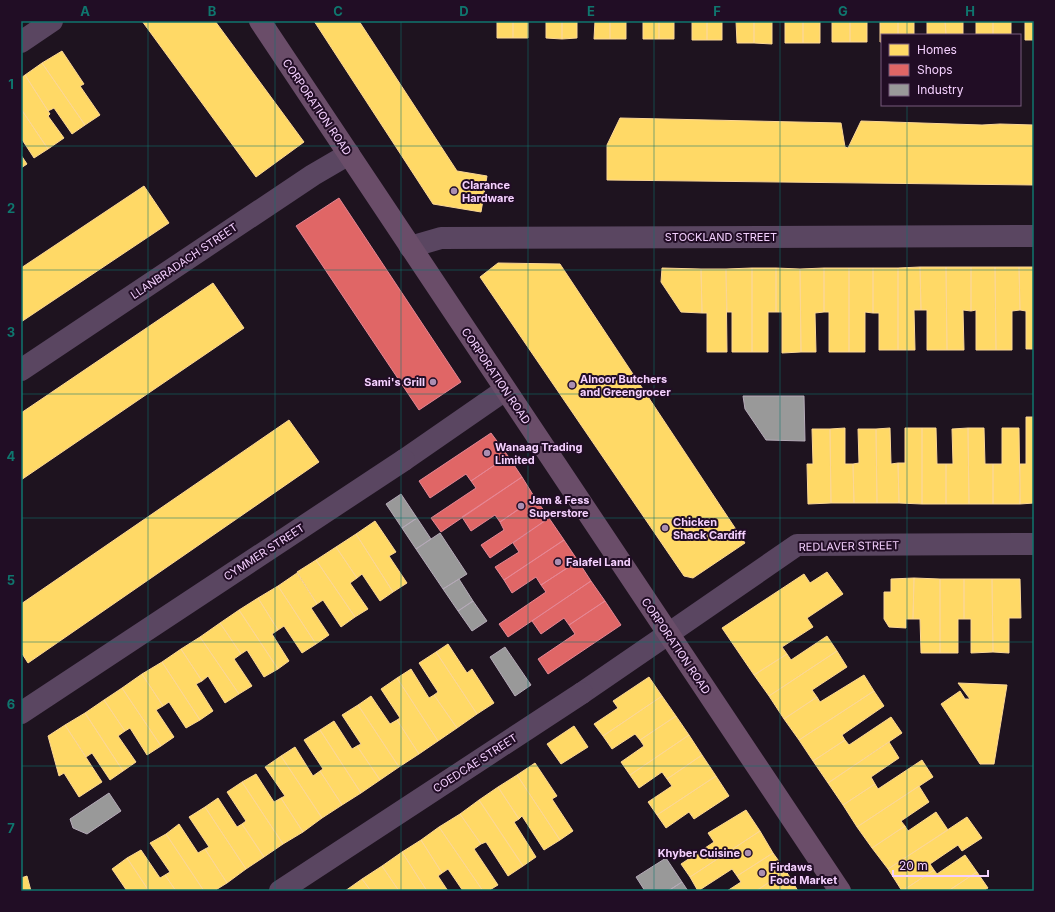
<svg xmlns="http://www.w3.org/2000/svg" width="1055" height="912" viewBox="0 0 1055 912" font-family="Inter,sans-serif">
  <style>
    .homes { fill: #ffd966; stroke: #fcd794 }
    .shops { fill: #e06666; stroke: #e68694 }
    .industry { fill: #999; stroke: #b5aab8 }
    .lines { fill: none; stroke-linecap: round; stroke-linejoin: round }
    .pedestrian { stroke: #5a4661; stroke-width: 22 }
    .minor { stroke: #5a4661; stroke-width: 22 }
    .primary { stroke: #6a4d69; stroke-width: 22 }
    .grid { fill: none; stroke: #0f766e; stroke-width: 1; stroke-opacity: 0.55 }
    .poi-dot { fill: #aa8eb1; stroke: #210d25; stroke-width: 1.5 }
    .labels { text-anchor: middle; stroke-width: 4; stroke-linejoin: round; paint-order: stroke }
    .street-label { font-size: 11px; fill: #f5d1ff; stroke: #210d25 }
    .poi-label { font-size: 11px; font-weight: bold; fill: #f5d1ff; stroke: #210d25; text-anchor: start }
    .neatline { fill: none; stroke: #0f766e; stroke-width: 1.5 }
    .grid-label { font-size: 13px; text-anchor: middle; font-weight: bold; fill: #0f766e }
  </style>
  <rect width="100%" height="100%" fill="#1e131f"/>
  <path class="homes" d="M142,21h73l89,121 -48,35z
    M314,21h45l98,150 30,5 -6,36 -48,-8z
    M497,21h16v17h-16z
    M513,21h15v17h-15z
    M546,21h16v18l-16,-1z
    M562,21h15v17l-15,1z
    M595,21h15v18h-16z
    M610,21h16v18h-16z
    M643,21h16v18h-16z
    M659,21h15v18h-15z
    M692,21h15v19h-15z
    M707,21h15v19h-15z
    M736,21h18v22h-17z
    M754,21h18v23l-18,-1z
    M785,21h18v22h-18z
    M803,21h17v22h-17z
    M832,21h18v21h-18z
    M850,21h17v21h-17z
    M880,21h18v14h-16v7h-2z
    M898,21h16v14h-16z
    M927,21h18l1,14h-19z
    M945,21h18v14h-17z
    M976,21h17v14h-17z
    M993,21h18v14h-18z
    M1025,21h9v19h-9z
    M62,51l22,33 -4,2 20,29 -15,10 -43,-62z
    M42,63l43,62 -13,9 -18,-26 -6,3 -23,-36z
    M25,75l25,39 -2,2 16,22 -16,11 -27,-40v-31z
    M21,109l27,40 -14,9 -13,-20z
    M620,118l221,5 4,24 3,1 13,-27 121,4 18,-1 34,1v60l-427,-5v-35z
    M21,155l6,9 -6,4z
    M144,186l25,37 -148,99v-54z
    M498,263l62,1 185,279 -52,35 -9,-2 -204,-299z
    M920,267h26l1,83h-20v-40h-6z
    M920,267l1,43h-7l1,40h-17v-82z
    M946,267h25v44l-8,-1 1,40h-17z
    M971,267h24l1,83h-20v-40l-5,1z
    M995,267h24l1,43 -8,1v39h-16z
    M1019,267h15v82h-8v-38l-6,-1z
    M662,268l39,1 1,44 -21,-1 -20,-30z
    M752,268v84h-20v-40h-5l-1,-43z
    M752,268h24v44h-8v40h-16z
    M776,268l24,1 1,83 -19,1v-41h-6z
    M824,268h25v84h-20v-40h-5z
    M824,268v44l-9,1 1,39h-15l-1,-83z
    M849,268h24v45l-8,-1v40h-16z
    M873,268h25v82h-19v-37h-6z
    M701,269h25l1,83h-20v-39h-5z
    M213,283l31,45 -223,152v-67z
    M1026,417h8v86l-14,1v-40h6z
    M289,420l30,42 -291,201 -7,-11v-48z
    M845,428v36h8l1,39h-23l-1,-74z
    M890,428l1,36 7,-1 1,40h-22l-1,-74z
    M905,428h17v76l-23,-1 -1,-40h7z
    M922,428h14l1,36h9v40h-24z
    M968,428h16l1,36h8v40h-24z
    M968,428l1,76h-23v-40h7l-1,-35z
    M1002,428h17l1,76h-27v-40h9z
    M812,429h18l1,74 -23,1 -1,-40h6z
    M858,429h18l1,74h-23l-1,-39 6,-1z
    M375,521l21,31 -7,4 18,27 -14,9 -37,-58z
    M356,534l37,58 -13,9 -18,-27 -5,4 -21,-31z
    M336,547l21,31 -7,5 18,26 -13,8 -39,-57z
    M316,560l39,57 -14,10 -18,-27 -6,4 -20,-32z
    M827,572l16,22 -36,24 6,9 -31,20 5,7 -33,21 -32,-47 82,-54 6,9z
    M297,573l20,31 -6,4 18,27 -13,9 -38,-58z
    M914,578l-1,41h-7v9l-17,-1 -5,-8v-27h7v-13z
    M914,578l26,1v74h-19l-1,-34h-7z
    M940,579h24v40h-6v34h-18z
    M964,579h28l1,73 -22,1v-34h-7z
    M992,579h28l1,39h-12v35l-16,-1z
    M278,586l38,58 -14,9 -18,-27 -6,4 -20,-32z
    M258,598l20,32 -6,4 17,27 -11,8 -39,-59z
    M239,610l39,59 -14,8 -17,-27 -6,4 -21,-31z
    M220,623l21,31 -7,5 18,27 -13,8 -39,-57z
    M827,636l10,15 -68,45 -15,-21 33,-21 4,6z
    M200,637l39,57 -14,9 -17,-27 -6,5 -21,-32z
    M448,644l19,29 5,-4 22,34 -17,11 -41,-62z
    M181,649l21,32 -6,3 17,27 -13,9 -38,-58z
    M837,651l10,16 -35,23 5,7 -33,22 -15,-23z
    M436,652l41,62 -20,14 -23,-33 4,-3 -19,-29z
    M162,662l38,58 -14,8 -17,-26 -6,4 -21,-32z
    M411,669l18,29 5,-3 23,33 -19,13 -41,-63z
    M142,674l21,32 -7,4 18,27 -13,9 -39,-58z
    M864,675l10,16 -75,49 -15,-21 33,-22 3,5z
    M649,677l13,19 -59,40 -9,-12 24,-16 -5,-7z
    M397,678l41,63 -19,13 -22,-34 3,-2 -19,-29z
    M958,683l49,2 -13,79h-14l-39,-60 19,-13 5,8h5z
    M122,688l39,58 -14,9 -17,-27 -5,3 -21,-31z
    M874,691l10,15 -42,29 3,5 -32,21 -14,-21z
    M371,696l19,28 7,-4 22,34 -20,13 -41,-62z
    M662,696l14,20 -36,24 -5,-6 -23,15 -9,-13z
    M104,700l21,31 -7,5 18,26 -13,9 -38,-58z
    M358,705l41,62 -19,13 -23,-34 4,-2 -19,-29z
    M85,713l38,58 -13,9 -18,-27 -6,4 -21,-32z
    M676,716l13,19 -59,40 -9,-13 23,-16 -4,-6z
    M891,717l11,16 -74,50 -15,-22 32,-21 4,5z
    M334,721l18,28 5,-3 23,34 -19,13 -41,-63z
    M65,725l37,57 -23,15 -15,-24 -5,3 -11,-40z
    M574,726l14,21 -27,17 -14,-20z
    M320,730l41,63 -19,12 -22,-34 3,-2 -19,-29z
    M689,735l13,20 -35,24 -5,-7 -23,16 -9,-13z
    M889,742l10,16 -28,19 4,7 -32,21 -15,-22z
    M295,747l18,29 7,-5 22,34 -20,13 -41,-62z
    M702,755l14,21 -59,39 -9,-13 24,-16 -5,-7z
    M281,756l41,62 -19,14 -22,-34 4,-2 -20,-29z
    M922,760l11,17 -76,50 -14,-22 32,-21 3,5z
    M535,763l22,33 -5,3 21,32 -13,9 -43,-65z
    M256,774l18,28 7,-4 22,34 -20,12 -41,-62z
    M517,775l43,65 -16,10 -22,-34 -3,3 -21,-32z
    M716,776l13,20 -35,23 -5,-7 -23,16 -9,-13z
    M242,782l41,62 -19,13 -22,-33 4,-3 -19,-29z
    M919,786l10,16 -28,19 4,5 -33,22 -15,-21z
    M498,787l21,32 -5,3 22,35 -13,9 -44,-66z
    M218,798l19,29 5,-3 22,33 -18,12 -41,-62z
    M479,800l44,66 -15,10 -22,-34 -5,2 -21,-30z
    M205,807l41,62 -19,14 -22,-34 4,-2 -20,-30z
    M746,810l14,21 -70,46 -9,-13 33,-22 -6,-9z
    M936,812l12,18 -60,39 -16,-21 33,-22 3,5z
    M460,814l21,30 -7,5 24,36 -10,6h-5l-44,-64z
    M967,817l15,21 -20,13 -4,-6 -28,19 4,6 -32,21 -14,-22z
    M179,824l19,29 7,-4 22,34 -13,8h-10l-38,-57z
    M439,827l44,64h-20l-15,-22 -6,4 -21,-33z
    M760,831l13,22 -36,23 -5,-7 -34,22 -8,-14z
    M166,834l38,57h-28l-11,-16 5,-3 -20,-29z
    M421,840l21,33 -4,3 10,15h-21l-25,-39z
    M141,850l19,28 5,-3 11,16h-27l-22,-33z
    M402,852l25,39h-28l-17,-25z
    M773,853l13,18 -30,20h-29l14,-9 -4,-6z
    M965,855l12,17 -29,19h-46l32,-21 3,4z
    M127,858l22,33h-22l-15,-22z
    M382,866l17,25h-28l-9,-12z
    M786,871l12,20h-42z
    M977,872l11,16 -5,3h-35z
    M27,876l4,15h-10v-13z
    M362,879l9,12h-26z"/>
  <path class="shops" d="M339,198l122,184 -42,28 -123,-184z
    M491,433l17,23 -37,25 -5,-7 -36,24 -11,-17z
    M508,456l14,21 -81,55 -10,-14 45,-30 -5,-7z
    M522,477l13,21 -35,24 -5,-7 -24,16 -9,-14z
    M535,498l14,20 -59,40 -9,-13 23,-15 -4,-8z
    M549,518l15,22 -60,40 -9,-13 24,-15 -6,-9z
    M564,540l14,21 -37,24 -5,-8 -24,16 -8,-13z
    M578,561l13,20 -83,56 -9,-13 47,-32 -5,-7z
    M591,581l14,20 -36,24 -5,-7 -23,16 -9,-13z
    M605,601l16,24 -73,49 -10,-15 37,-25 -6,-9z"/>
  <path class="industry" d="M743,396h61l1,45 -39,-1 -21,-31z
    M401,494l16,24 -15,10 -16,-24z
    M417,518l14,21 -15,10 -14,-21z
    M440,533l27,41 -24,15 -27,-40z
    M459,579l14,22 -15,10 -15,-22z
    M473,601l14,20 -15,10 -14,-20z
    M505,647l26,38 -16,11 -25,-39z
    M109,793l12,18 -34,23 -14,-6 -3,-9z
    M666,858l16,24 -14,9h-23l-9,-14z
    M682,882l6,9h-20z"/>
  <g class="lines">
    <path class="pedestrian" d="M404,460l101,-70
      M582,693l86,-59"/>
    <path class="minor" d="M21,42l31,-21
      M410,247l31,-9 593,-2
      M21,370l292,-195 36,-21
      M668,634l129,-89 237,-1
      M21,713l383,-253
      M280,891l302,-198"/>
    <path class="primary" d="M260,21l580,870"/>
  </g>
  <path class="grid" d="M148,21v870M275,21v870M401,21v870M528,21v870M654,21v870M780,21v870M907,21v14M907,105v786M21,146h1013M21,270h1013M21,394h1013M21,518h1013M21,642h1013M21,766h1013"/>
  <g class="poi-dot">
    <circle cx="454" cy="191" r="4"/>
    <circle cx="433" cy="382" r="4"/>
    <circle cx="572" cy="385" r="4"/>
    <circle cx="487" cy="453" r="4"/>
    <circle cx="521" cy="506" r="4"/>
    <circle cx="665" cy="528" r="4"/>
    <circle cx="558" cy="562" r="4"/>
    <circle cx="748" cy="853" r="4"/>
    <circle cx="762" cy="873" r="4"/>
  </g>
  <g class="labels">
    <g class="street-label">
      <text transform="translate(317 107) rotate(56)" y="4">CORPORATION ROAD</text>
      <text x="721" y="241">STOCKLAND STREET</text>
      <text transform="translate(184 261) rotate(-34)" y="4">LLANBRADACH STREET</text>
      <text transform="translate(496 376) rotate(56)" y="4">CORPORATION ROAD</text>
      <text transform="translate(849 546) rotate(-1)" y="4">REDLAVER STREET</text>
      <text transform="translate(264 552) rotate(-33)" y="4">CYMMER STREET</text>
      <text transform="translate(676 646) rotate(56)" y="4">CORPORATION ROAD</text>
      <text transform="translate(475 763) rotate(-33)" y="4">COEDCAE STREET</text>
    </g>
    <g class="poi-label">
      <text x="462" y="189">Clarance<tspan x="462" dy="13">Hardware</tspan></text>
      <text x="580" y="383">Alnoor Butchers<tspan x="580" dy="13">and Greengrocer</tspan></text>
      <text x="425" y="386" text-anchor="end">Sami's Grill</text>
      <text x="495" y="451">Wanaag Trading<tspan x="495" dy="13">Limited</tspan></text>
      <text x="529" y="504">Jam &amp; Fess<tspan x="529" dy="13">Superstore</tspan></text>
      <text x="673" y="526">Chicken<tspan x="673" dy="13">Shack Cardiff</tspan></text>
      <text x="566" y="566">Falafel Land</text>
      <text x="740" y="857" text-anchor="end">Khyber Cuisine</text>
      <text x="770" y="871">Firdaws<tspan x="770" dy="13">Food Market</tspan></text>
    </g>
  </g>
  <rect width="1055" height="912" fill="none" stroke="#210d25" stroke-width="44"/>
  <rect x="881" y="34" width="140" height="72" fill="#210d25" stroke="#765b7c"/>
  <rect x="889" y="44" width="20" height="12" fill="#ffd966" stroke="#765b7c"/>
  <text x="917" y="54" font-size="12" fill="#f5d1ff">Homes</text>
  <rect x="889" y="64" width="20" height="12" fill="#e06666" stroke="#765b7c"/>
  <text x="917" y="74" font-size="12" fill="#f5d1ff">Shops</text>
  <rect x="889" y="84" width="20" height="12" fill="#999999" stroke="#765b7c"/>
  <text x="917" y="94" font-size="12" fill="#f5d1ff">Industry</text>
  <path d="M893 870v6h95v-6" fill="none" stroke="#f5d1ff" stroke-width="2"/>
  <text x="899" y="870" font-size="12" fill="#f5d1ff" stroke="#210d25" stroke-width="3" paint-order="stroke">20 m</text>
  <rect x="22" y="22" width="1011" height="868" class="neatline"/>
  <g class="grid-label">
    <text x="85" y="16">A</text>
    <text x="212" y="16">B</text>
    <text x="338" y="16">C</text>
    <text x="464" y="16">D</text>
    <text x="591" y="16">E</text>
    <text x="717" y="16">F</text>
    <text x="843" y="16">G</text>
    <text x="970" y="16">H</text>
    <text x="11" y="89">1</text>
    <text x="11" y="213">2</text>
    <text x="11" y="337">3</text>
    <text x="11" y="461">4</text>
    <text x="11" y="585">5</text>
    <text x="11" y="709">6</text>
    <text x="11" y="833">7</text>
  </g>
</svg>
